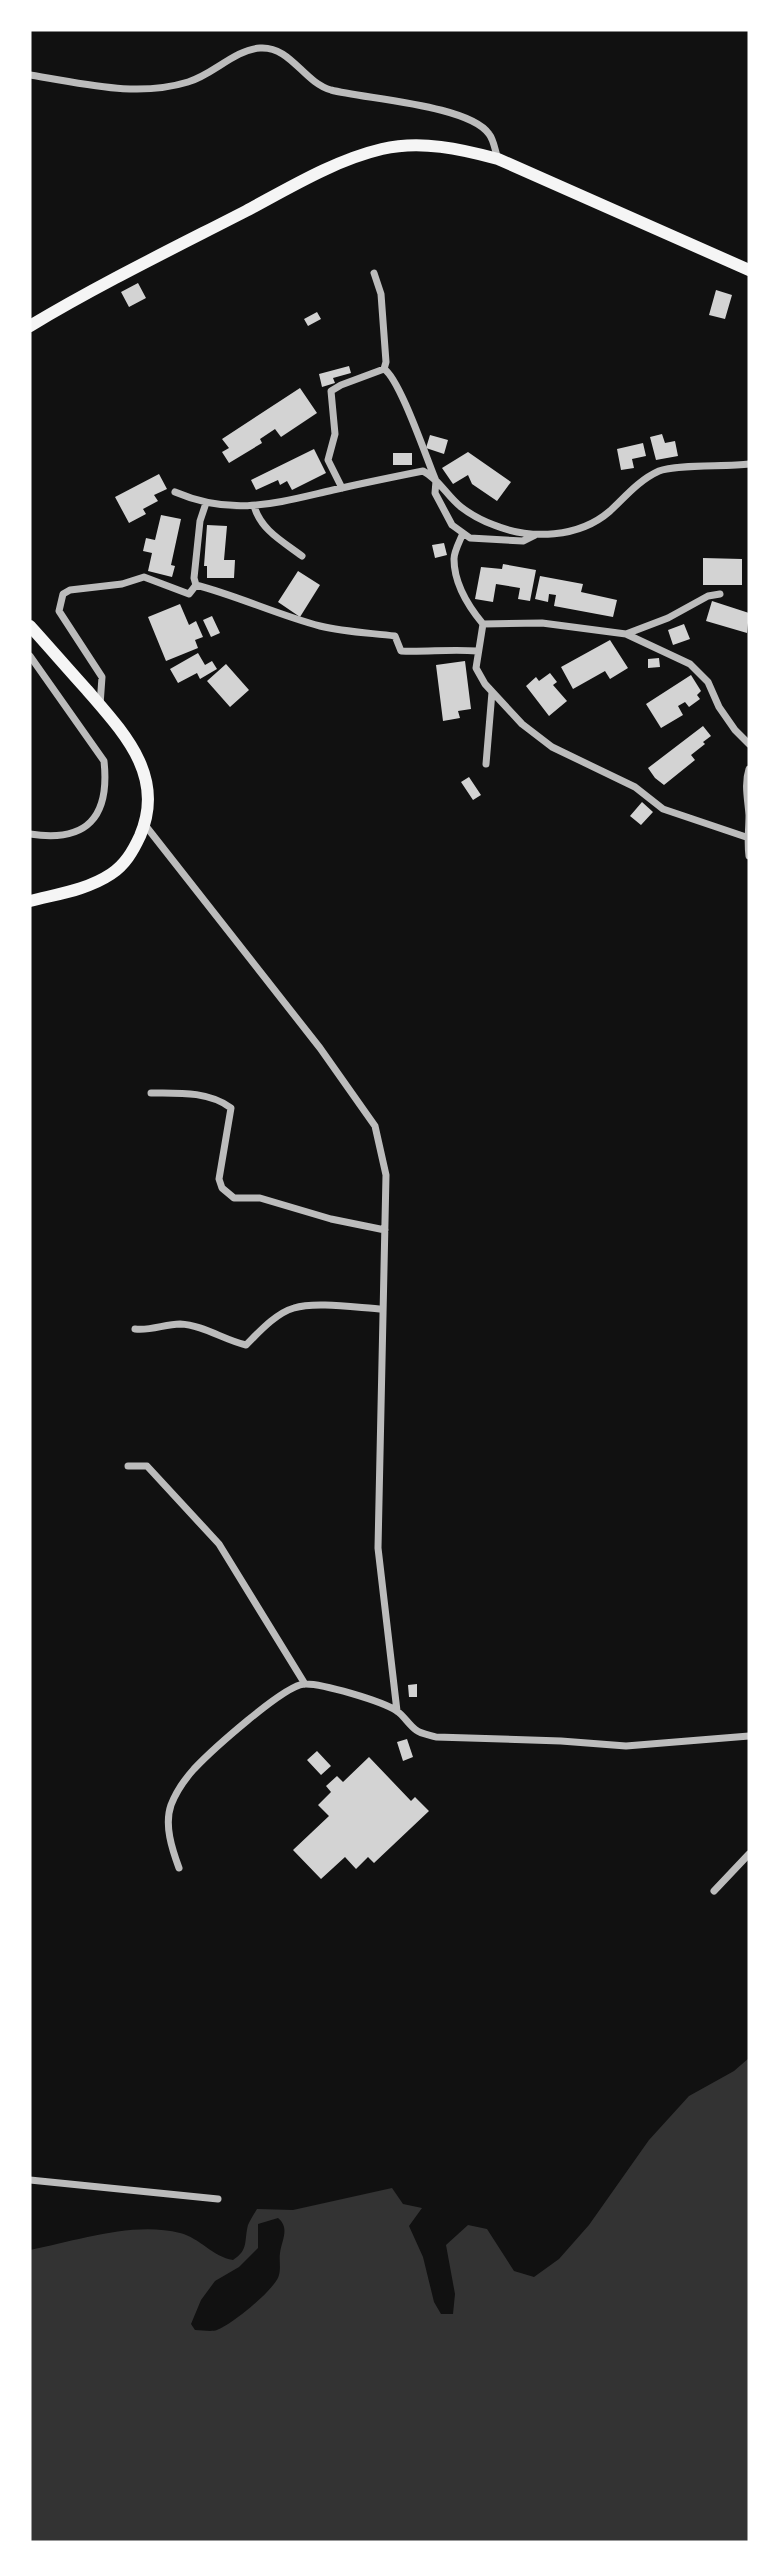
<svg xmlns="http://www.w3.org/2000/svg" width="779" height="2572" viewBox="0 0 779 2572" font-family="'Noto Sans',sans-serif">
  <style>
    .water { fill: #333; fill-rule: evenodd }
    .building { fill: #d3d3d3 }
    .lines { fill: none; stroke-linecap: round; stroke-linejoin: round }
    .minor { stroke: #bcbcbc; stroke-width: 7 }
    .primary { stroke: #f5f5f5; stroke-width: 12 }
  </style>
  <rect width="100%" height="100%" fill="#111"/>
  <path class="water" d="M749,2058v484h-719v-292c46,-9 103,-29 150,-17 20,5 33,24 53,27 16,-10 11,-20 15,-35 2,-5 6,-11 9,-16l36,1 99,-22 11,16 19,4 -13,18 14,31 11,45 7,12h12l2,-20 -9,-49 22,-20 19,4 27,42 20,6 25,-18 30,-34 60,-85 40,-44 45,-25zM278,2218c12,10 4,21 2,35 -1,7 1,15 -1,22 -3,14 -48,50 -62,55 -6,2 -15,0 -22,0l-4,-6 10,-24 14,-19 24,-14 19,-19v-24z"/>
  <path class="building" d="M138,283l8,15 -17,9 -8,-15z
    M716,290l16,5 -7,24 -16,-4z
    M317,312l4,7 -13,7 -4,-7z
    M349,366l2,7 -18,5 2,5 -13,4 -3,-13z
    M300,388l17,25 -36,24 -6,-8 -15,10 2,4 -33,20 -7,-11 7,-4 -7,-9z
    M662,434l3,9 10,-2 3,15 -22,4 -6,-23z
    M430,435l18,5 -4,14 -18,-6z
    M643,443l3,13 -14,3 2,9 -13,2 -4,-21z
    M314,449l12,24 -34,17 -5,-9 -7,4 -2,-5 -22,10 -5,-10z
    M468,452l43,30 -14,19 -25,-17 -4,-9 -15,9 -11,-16z
    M393,453h19v12h-19z
    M159,474l8,15 -13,6 4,6 -15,8 3,5 -17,9 -14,-26z
    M161,515l20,4 -10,46 4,1 -3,11 -24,-6 4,-18 -9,-2 3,-13 9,2z
    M207,525l20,1 -3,34h11l-1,18h-27v-12h-3z
    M444,543l3,12 -12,3 -3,-13z
    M703,558l39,1v26h-39z
    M503,564l33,6 -6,31 -12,-2 2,-11 -24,-4 -3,18 -18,-3 6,-32 21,2z
    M298,571l22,14 -20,32 -22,-15z
    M540,576l43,8 -2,8 36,8 -4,17 -59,-11 2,-11 -7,-1 -1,8 -13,-3z
    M712,601l37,12 -2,20 -41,-12z
    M180,604l9,21 7,-4 7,16 -8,3 3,8 -32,13 -18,-44z
    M212,616l8,17 -9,4 -8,-17z
    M684,624l6,15 -17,6 -5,-15z
    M610,640l18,28 -18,11 -5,-8 -32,18 -12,-22z
    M198,653l7,12 7,-4 5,8 -17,10 -3,-6 -19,10 -8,-14z
    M659,658l1,9 -12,1v-9z
    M465,661l6,48 -13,2 2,7 -17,3 -7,-56z
    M226,664l23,26 -19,17 -23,-26z
    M550,673l7,9 -4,3 14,16 -18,15 -23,-30 10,-9 3,4z
    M691,675l10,16 -4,4 3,4 -11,8 -4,-5 -7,4 5,9 -22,13 -15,-24z
    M703,726l8,10 -8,6 2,2 -14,11 4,5 -31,25 -9,-7 -7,-10z
    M469,777l12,18 -8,5 -12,-18z
    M642,802l11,10 -12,13 -11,-9z
    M417,1684v13h-8l-1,-12z
    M407,1739l6,18 -10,4 -6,-19z
    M317,1751l14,15 -10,9 -14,-15z
    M369,1757l42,44 4,-4 14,14 -55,52 -6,-6 -12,12 -11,-12 -24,22 -28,-29 36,-34 -11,-11 13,-13 -5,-6 11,-10 6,6z"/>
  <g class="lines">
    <path class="minor" d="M30,75c52,8 106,23 158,7 25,-7 46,-32 72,-34 31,-2 43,34 71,42 35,9 138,15 158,44 5,6 6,17 9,25
      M384,369c16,10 43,91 52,112l-1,12 17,32 18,13 53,3 12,-6
      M342,488l-14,-28 7,-26 -4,-43 10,-6 43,-16 2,-7 -5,-68 -7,-21
      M175,492c58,25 101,11 158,-2 30,-7 60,-13 90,-19 16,8 24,25 38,36 9,7 22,14 33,18 37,15 85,13 116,-14 16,-15 29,-31 49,-40 17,-7 68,-4 90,-7
      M254,506c7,24 28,35 48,50
      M463,533c-3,8 -9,18 -9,26 0,25 14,47 29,65l-7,44 9,16 37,40 30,23 83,40 28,22 86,29
      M196,585l-2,-7 6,-57 6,-18
      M483,624l59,-1 84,11 64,30 18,18 11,25 16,23 14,14
      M626,634l42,-16 40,-22 12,-2
      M30,656l74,105c6,56 -17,82 -74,73
      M100,705l2,-28 -43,-66 4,-17 7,-4 52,-6 22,-7 45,17 7,-9c42,11 82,30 124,41 24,6 51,7 75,10l6,15c26,1 50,-2 76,0
      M486,764l6,-72
      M749,769c-5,15 -1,31 0,46 0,15 -2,26 0,41
      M145,825l175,223 55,78 11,49 -8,373 19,163
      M151,1093c26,0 58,-2 80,15l-12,71 3,9 12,10h26l71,21 54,11
      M135,1329c16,2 30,-5 45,-5 23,1 44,16 66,21 13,-13 30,-32 48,-37 21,-7 66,0 89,1
      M128,1466h19l72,78 86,140
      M179,1868c-7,-19 -15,-43 -8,-63 5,-13 14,-26 23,-36 17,-18 89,-83 110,-85 17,-1 78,17 93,27 7,5 12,14 19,19 5,4 14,5 20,7l125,4 65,5 123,-10
      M714,1891l35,-37
      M30,2180l188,19"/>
    <path class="primary" d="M30,326c70,-42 144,-78 216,-115 43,-23 89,-51 136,-62 39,-9 79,0 116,10l251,111
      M30,626c19,21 38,43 57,64 37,43 79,86 53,146 -7,15 -15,29 -29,38 -24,16 -54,20 -81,27"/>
  </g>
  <rect width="779" height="2572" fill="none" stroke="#ffffff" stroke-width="63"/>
</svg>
